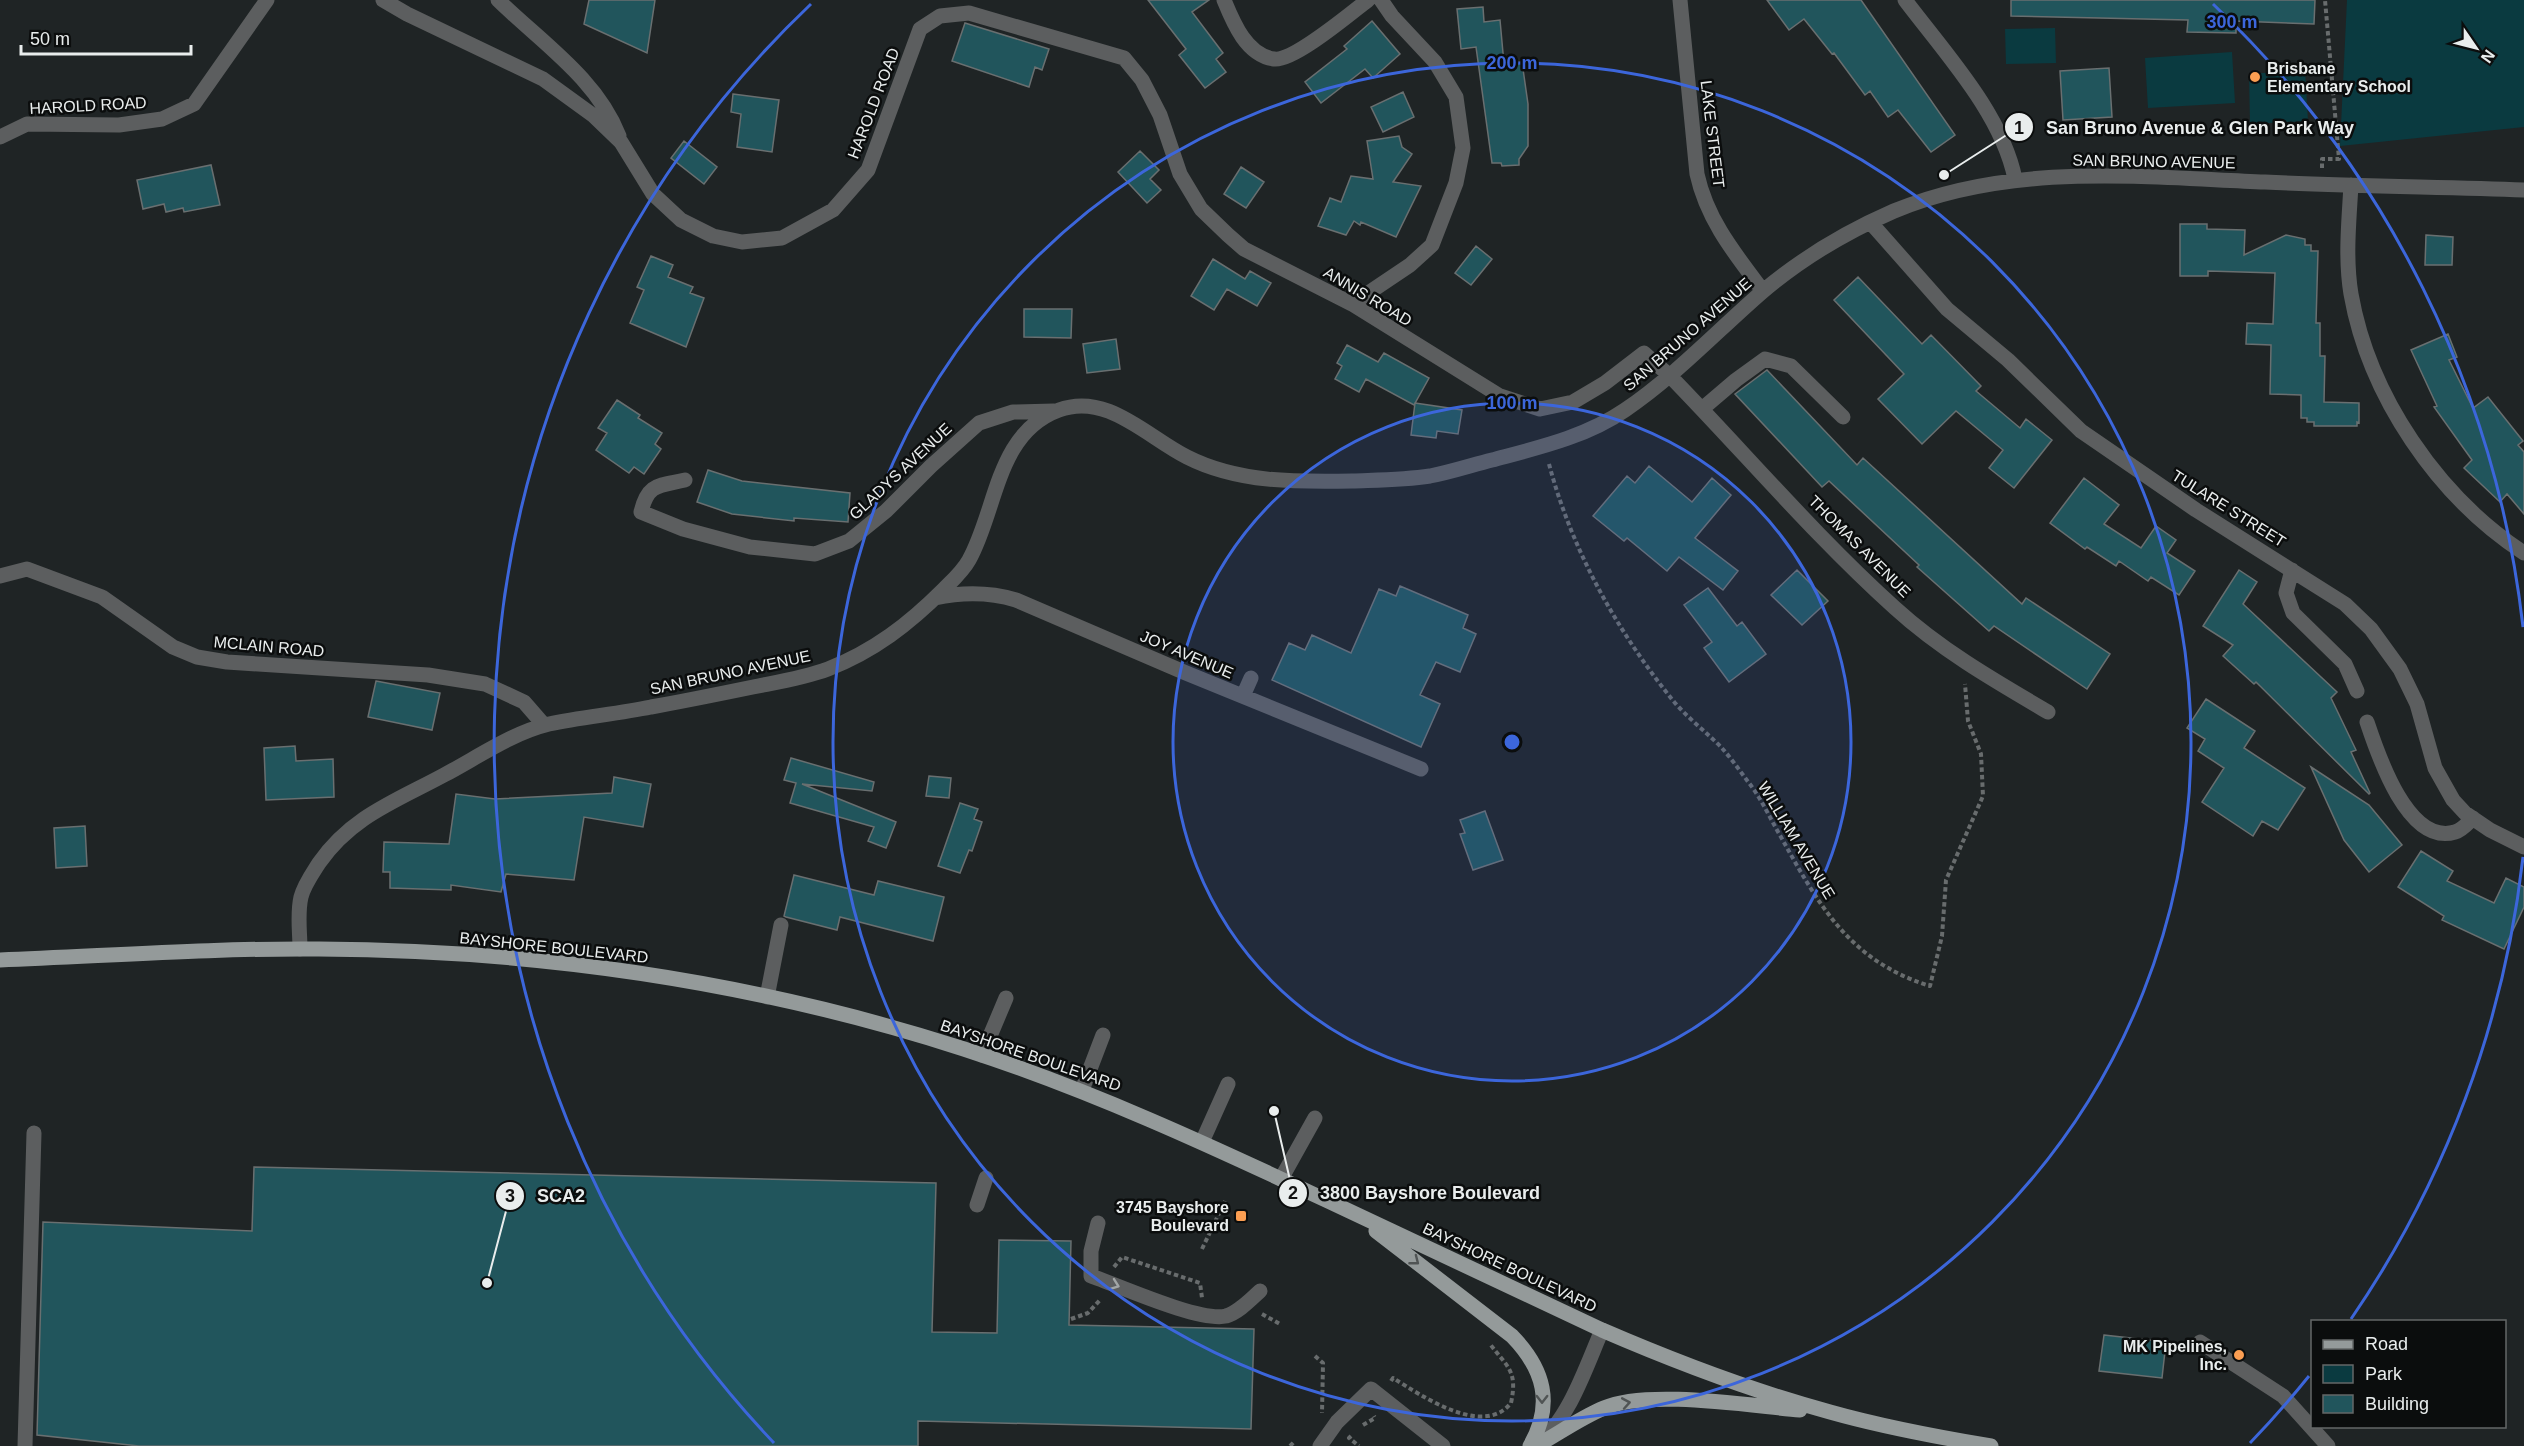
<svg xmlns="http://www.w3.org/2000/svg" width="2524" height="1446" viewBox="0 0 2524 1446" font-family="Helvetica,sans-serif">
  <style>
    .green { fill: #0a3a40 }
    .building { fill: #21555c; stroke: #696f70; stroke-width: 1.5 }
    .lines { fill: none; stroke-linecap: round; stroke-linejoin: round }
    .path { stroke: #686c6d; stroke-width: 4; stroke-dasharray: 4.5 3; stroke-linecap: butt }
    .minor { stroke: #5c5e5f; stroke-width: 15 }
    .major { stroke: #949a9a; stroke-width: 15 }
    .oneway { stroke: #505454 }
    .oneway2 { stroke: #a2a6a6 }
    .ring { fill: none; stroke: #3c66db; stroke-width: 3 }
    .poi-dot { fill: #fb9e52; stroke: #0b0d0d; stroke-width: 2 }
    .labels { text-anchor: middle; stroke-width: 5; stroke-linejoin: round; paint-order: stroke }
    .poi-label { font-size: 16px; font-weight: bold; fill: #e9eded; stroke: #0b0d0d; text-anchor: end }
    .street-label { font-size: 16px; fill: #e9eded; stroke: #0b0d0d }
    .centre { fill: #3c66db; stroke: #0b0d0d; stroke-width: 3 }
    .ring-label { font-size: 18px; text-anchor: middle; font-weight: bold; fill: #3c66db; stroke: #0b0d0d; stroke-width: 5; stroke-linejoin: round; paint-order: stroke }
    .leader { fill: none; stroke: #e9eded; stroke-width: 2 }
    .callout-dot { fill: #e9eded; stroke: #0b0d0d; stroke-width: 2 }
    .mark-label { font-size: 18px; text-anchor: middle; font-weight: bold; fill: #111 }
    .callout-label { font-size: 18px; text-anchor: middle; font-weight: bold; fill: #e9eded; stroke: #0b0d0d; stroke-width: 5; stroke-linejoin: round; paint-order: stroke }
  </style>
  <rect width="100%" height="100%" fill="#1f2425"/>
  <path class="green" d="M2347,0h177v127l-184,19z
    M2055,28l1,35 -50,1 -1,-35z
    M2232,52l3,51 -87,5 -3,-50z
    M2305,70l3,51 -58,3 -1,-50z"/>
  <path class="building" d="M589,0h66l-8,53 -63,-29z
    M1148,0h61l-17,12 31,41 -7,6 10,13 -21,16 -26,-33 7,-6z
    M1767,0h94l94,135 -24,17 -33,-42 -10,7 -18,-26 -5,4 -31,-42 -2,1 -28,-35 -15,11z
    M2011,0h304l-1,24 -78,-3v12l-49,-1 1,-12 -177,-4z
    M1483,7l1,15 16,-2 4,44 18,-2 6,42v42l-9,13v6l-17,1 -1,-3h-9l-16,-116 -15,2 -4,-40z
    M1372,21l28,33 -27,24 -8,-9 -44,34 -16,-21 42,-33 -3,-3z
    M965,23l84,26 -7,21 -7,-3 -6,20 -77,-26z
    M2109,68l3,49 -49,3 -3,-49z
    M1403,92l11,25 -31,15 -12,-25z
    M733,94l46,6 -7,52 -35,-5 4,-33 -10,-2z
    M1399,136l3,11 10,7 -19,28 28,4 -25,51 -35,-15 -1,3 -6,-4 -8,14 -28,-9 12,-28 11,4 10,-26 22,3 -6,-38z
    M684,141l33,26 -13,17 -33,-26z
    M1140,151l19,19 -9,9 11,11 -14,13 -29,-31z
    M211,165l9,40 -36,7 -1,-4 -17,4 -2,-8 -21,5 -6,-29z
    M1241,167l23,15 -18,26 -22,-14z
    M2180,224h27v5l38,1 -1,25 42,-20 19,4v6h6v6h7l-2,72h4v33h5l-1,46 35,1v20l-2,-1v4h-43v-4h-7v-4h-6v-23l-31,-1 1,-49 -25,-1 1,-21 26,1 2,-51 -67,-2v5h-28z
    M2426,235l27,2 -1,28h-27z
    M1476,246l16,13 -21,26 -16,-12z
    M651,256l22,9 -5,12 25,10 -3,6 14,5 -18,49 -56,-24 14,-33 -7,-3z
    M1213,259l32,20 5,-8 21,12 -14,23 -30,-17 -13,21 -23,-14z
    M1858,277l64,67 9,-9 50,51 -5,5 44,37 6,-9 26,21 -38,48 -25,-20 14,-18 -47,-39 -34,33 -44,-45 26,-25 -70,-74z
    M1024,309h48l-1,29 -47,-1z
    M2448,334l9,23 -8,3 24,48 15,-11 35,44 -5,4 6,7v62l-17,-20 -7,8 -36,-34 8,-8 -38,-53 3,-1 -26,-56z
    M1116,339l4,30 -33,4 -4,-29z
    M1347,345l31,17 6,-9 45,25 -15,27 -48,-26 -7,13 -24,-13 7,-13 -5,-3z
    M1767,370l90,95 6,-7 159,146 4,-6 84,56 -23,35 -93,-63 -5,5 -72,-64 2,-2 -90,-84 -7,6 -87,-93z
    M617,400l23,15 -2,3 24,15 -7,11 6,5 -17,25 -10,-7 -5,6 -33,-23 11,-17 -9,-5z
    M1415,403l47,7 -4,24 -21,-3 -1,7 -25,-3z
    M1649,466l43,36 20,-24 19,17 -36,43 43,33 -15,19 -44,-33 -12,14 -40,-33 -3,3 -31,-25 34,-40 8,7z
    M708,470l34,11 108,12 -2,29 -54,-4v3l-62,-7 -35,-12z
    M2084,478l35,27 -15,19 37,24 15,-22 20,14 -9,13 28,18 -16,24 -28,-18 -3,4 -29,-20 -3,5 -29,-19 -2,2 -35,-26z
    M1797,570l31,31 -26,24 -31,-30z
    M2239,570l18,12 -14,22 94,88 -6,6 25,52 -5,2 19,41 -1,1 -113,-112 -2,2 -31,-28 10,-11 -30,-19z
    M1400,586l68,29 -5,13 13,6 -16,38 -24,-10 -16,33 20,9 -19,43 -149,-67 17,-37 16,7 7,-15 39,18 28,-64 17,7z
    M1708,588l29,38 5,-4 24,32 -37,28 -25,-34 8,-6 -28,-37z
    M376,681l64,12 -8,37 -64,-13z
    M2206,699l49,32 -11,17 61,40 -27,42 -16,-9 -9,15 -51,-34 22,-34 -26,-17 7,-12 -18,-11z
    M295,746l1,15 37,-2 1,38 -68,3 -2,-52z
    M791,758l83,24 -2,9 -70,-7 94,38 -10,26 -18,-7 6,-14 -84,-24 6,-20 -12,-3z
    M2311,767l58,38 33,40 -33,27 -25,-32z
    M929,776l22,2 -2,20 -23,-2z
    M614,777l37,7 -8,43 -59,-10 -10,63 -68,-6 -5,18 -50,-7v5l-61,-2v-16h-7l1,-30 65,2 7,-50 39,5 117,-6z
    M960,803l18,6 -4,10 8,3 -10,29 -3,-1 -9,23 -22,-7z
    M1485,811l18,49 -30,10 -13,-36 5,-1 -5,-13z
    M85,826l2,40 -31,2 -2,-40z
    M2421,851l32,20 -6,10 47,22 12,-25 18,9v20l-20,42 -62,-29 2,-4 -46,-29z
    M794,875l80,20 4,-14 66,16 -11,44 -93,-24 -3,13 -51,-13 -2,-1z
    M254,1167l682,16 -4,149 65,1 2,-93 72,1 -2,84 185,4 -3,100 -333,-8v25h-779l-102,-11 6,-213 209,9z
    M2104,1335l62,7 -4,36 -63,-7z"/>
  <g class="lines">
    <path class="path" d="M2322,168v-9h17l-14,-159
      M1549,464c23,87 69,169 126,239 14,16 31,29 46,44 10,11 19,24 28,36 11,14 19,31 28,47 40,71 69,130 153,156l12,-50 4,-56 37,-84 -2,-42 -13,-33 -3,-37
      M1202,1249l23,-48
      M1114,1267l8,-10 78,26 2,15
      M1262,1314l18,10
      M1071,1319l17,-6 13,-14
      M1315,1356l8,7 -1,50
      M1391,1381l2,-3c29,18 90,60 118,25 7,-33 -4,-36 -21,-59
      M1363,1425l12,-7 -1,-2
      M1351,1436l-2,2 10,8
      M1290,1446l5,-5"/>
    <path class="minor" d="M383,0l24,14 136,65 51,37 27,26 32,52 28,26 32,16 29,6 40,-4 51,-28 35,-40 52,-141 20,-13 29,-3 155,45 18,22 18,35 20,59 21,35 27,26 16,14 108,55 148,92 40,13 33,-7 32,-19 39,-30 26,23c75,77 145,160 225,232 46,42 100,73 153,104
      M498,0c43,42 99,79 121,136
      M1224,0c9,22 22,55 50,59 19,3 77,-46 94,-59
      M1680,0l17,174c10,46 38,80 66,117
      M1905,0c40,53 97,114 110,179
      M0,137l27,-13 92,1 43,-6 32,-15 73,-104
      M2351,185c-2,36 -6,73 0,109 18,102 87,203 173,259
      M1871,223l76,86 61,51 73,71 115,79 149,94 26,25 29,40 17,35 18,64 18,32 12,13 25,17 34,17
      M1352,304l58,-39 22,-20 24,-62 7,-35 -7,-51 -21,-35 -43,-46 -11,-16
      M1702,409l34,-29 29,-21 26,7 52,51
      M685,480c-26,6 -37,3 -44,32l42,17 67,18 65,7 34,-13 37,-30 45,-45 48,-43 34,-11 41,-1
      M2292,570l-6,23 7,20 52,51 12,27
      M0,576l27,-7 75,28 71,50 24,10 30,5 201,13 57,9 39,18 20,23
      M935,598c28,-6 54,-6 81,2l170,73 235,96
      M1243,696l8,-18
      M2367,722c11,33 41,124 88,110 7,-2 13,-9 18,-14
      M300,949c0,-17 -3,-35 1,-52 3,-12 11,-23 18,-34 33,-47 77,-62 125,-88 34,-18 68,-42 105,-51 33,-7 68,-10 102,-17 34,-6 68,-13 102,-20 25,-5 51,-9 75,-18 46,-18 81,-45 116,-80 9,-9 19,-18 25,-29 28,-50 27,-127 90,-150 48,-18 88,27 128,47 51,26 110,25 165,24 26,-1 52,-1 78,-5 21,-4 42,-11 62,-16 45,-12 94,-23 133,-50 50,-34 92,-79 137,-118 39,-33 86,-61 132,-81 118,-49 247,-34 371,-29 86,4 173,5 259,8
      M767,997l14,-72
      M982,1055l24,-57
      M1082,1090l21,-55
      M1202,1142l26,-58
      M1281,1179l34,-61
      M977,1205l9,-27
      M1098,1223l-7,28v25c29,10 108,46 135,40 13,-4 24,-16 34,-25
      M2200,1342l83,54 45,50
      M1539,1442c30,-22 48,-78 63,-112
      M25,1446l9,-313
      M1320,1446l17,-24 34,-33 72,57"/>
    <path class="major" d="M0,960c106,-4 213,-12 319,-11 218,1 437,33 645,100 126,41 245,96 364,152 92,43 183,86 274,129 74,32 150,61 228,82 53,15 107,25 161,34
      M1376,1231l136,105c32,33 42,68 18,110
      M1536,1446c22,-12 44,-28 68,-38 43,-19 147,-2 196,2"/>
  </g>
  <defs><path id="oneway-chevron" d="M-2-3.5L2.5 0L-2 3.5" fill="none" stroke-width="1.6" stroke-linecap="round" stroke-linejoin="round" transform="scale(1.5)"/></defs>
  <g class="oneway">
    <use href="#oneway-chevron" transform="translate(1415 1261) rotate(38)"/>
    <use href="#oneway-chevron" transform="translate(1542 1399) rotate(90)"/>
    <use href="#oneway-chevron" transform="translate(1626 1403) rotate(-10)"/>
  </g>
  <use class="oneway2" href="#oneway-chevron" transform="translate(1115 1285) rotate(20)"/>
  <circle cx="1512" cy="742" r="339" fill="#3c66db" fill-opacity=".12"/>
  <g class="ring">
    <circle cx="1512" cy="742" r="339"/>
    <circle cx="1512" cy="742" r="679"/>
    <path d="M2523 857A1018 1018 0 0 1 2351 1319M2309 1376A1018 1018 0 0 1 2250 1443M774 1443A1018 1018 0 0 1 811 4M2213 4A1018 1018 0 0 1 2523 627"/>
  </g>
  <g class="poi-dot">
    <circle cx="2255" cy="77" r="6"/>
    <rect x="1235" y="1210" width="12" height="12" rx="3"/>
    <circle cx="2239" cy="1355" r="6"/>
  </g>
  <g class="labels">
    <g class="poi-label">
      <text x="2267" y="74" text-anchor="start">Brisbane<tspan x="2267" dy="18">Elementary School</tspan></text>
      <text x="1229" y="1213">3745 Bayshore<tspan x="1229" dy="18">Boulevard</tspan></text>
      <text x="2227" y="1352">MK Pipelines,<tspan x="2227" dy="18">Inc.</tspan></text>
    </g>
    <g class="street-label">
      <text transform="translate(873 103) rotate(-69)" y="6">HAROLD ROAD</text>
      <text transform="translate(88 105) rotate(-3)" y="6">HAROLD ROAD</text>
      <text transform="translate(1713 134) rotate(83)" y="6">LAKE STREET</text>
      <text transform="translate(2154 161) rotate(1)" y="6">SAN BRUNO AVENUE</text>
      <text transform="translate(1368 296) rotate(31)" y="6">ANNIS ROAD</text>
      <text transform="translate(1687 334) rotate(-41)" y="6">SAN BRUNO AVENUE</text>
      <text transform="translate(900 471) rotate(-43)" y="6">GLADYS AVENUE</text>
      <text transform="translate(2229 508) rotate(32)" y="6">TULARE STREET</text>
      <text transform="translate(1860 546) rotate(45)" y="6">THOMAS AVENUE</text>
      <text transform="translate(269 646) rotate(5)" y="6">MCLAIN ROAD</text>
      <text transform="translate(1187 654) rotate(23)" y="6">JOY AVENUE</text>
      <text transform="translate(730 672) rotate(-12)" y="6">SAN BRUNO AVENUE</text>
      <text transform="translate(1797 840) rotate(59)" y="6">WILLIAM AVENUE</text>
      <text transform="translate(554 947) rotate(6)" y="6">BAYSHORE BOULEVARD</text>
      <text transform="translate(1031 1055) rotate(19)" y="6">BAYSHORE BOULEVARD</text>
      <text transform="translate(1510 1267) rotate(25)" y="6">BAYSHORE BOULEVARD</text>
    </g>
  </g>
  <circle cx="1512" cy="742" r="9" class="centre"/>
  <g class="ring-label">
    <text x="2232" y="28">300 m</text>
    <text x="1512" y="69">200 m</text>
    <text x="1512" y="409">100 m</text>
  </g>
  <path class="leader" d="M1944 175L2019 127M1274 1111L1293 1193M487 1283L510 1196"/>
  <g class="callout-dot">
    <circle cx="1944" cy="175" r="6"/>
    <circle cx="1274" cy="1111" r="6"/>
    <circle cx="487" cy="1283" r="6"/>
    <circle cx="2019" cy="127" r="15"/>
    <circle cx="1293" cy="1193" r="15"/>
    <circle cx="510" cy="1196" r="15"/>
  </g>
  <g class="mark-label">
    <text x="2019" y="134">1</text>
    <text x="1293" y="1199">2</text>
    <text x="510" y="1202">3</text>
  </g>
  <g class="callout-label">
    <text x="2200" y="134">San Bruno Avenue &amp; Glen Park Way</text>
    <text x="1430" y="1199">3800 Bayshore Boulevard</text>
    <text x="561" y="1202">SCA2</text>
  </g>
  <rect x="2311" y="1320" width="195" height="108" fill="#0b0d0d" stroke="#646767" stroke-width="1.5"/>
  <rect x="2323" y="1340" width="30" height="9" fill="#949a9a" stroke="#646767" stroke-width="1.5"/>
  <text x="2365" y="1350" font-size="18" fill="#e9eded">Road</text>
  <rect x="2323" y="1365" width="30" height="18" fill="#0a3a40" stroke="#646767" stroke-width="1.5"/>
  <text x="2365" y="1380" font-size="18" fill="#e9eded">Park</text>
  <rect x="2323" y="1395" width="30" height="18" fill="#21555c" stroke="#646767" stroke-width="1.5"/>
  <text x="2365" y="1410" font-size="18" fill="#e9eded">Building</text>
  <g transform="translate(2476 48) rotate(125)" stroke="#0b0d0d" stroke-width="4.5" paint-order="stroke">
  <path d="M0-4.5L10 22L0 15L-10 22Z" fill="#e9eded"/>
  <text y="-9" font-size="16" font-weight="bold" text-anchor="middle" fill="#e9eded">N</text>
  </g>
  <path d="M21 45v9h170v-9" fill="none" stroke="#e9eded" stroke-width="3"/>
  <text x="30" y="45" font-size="18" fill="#e9eded" stroke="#0b0d0d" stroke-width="4.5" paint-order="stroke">50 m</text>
</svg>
